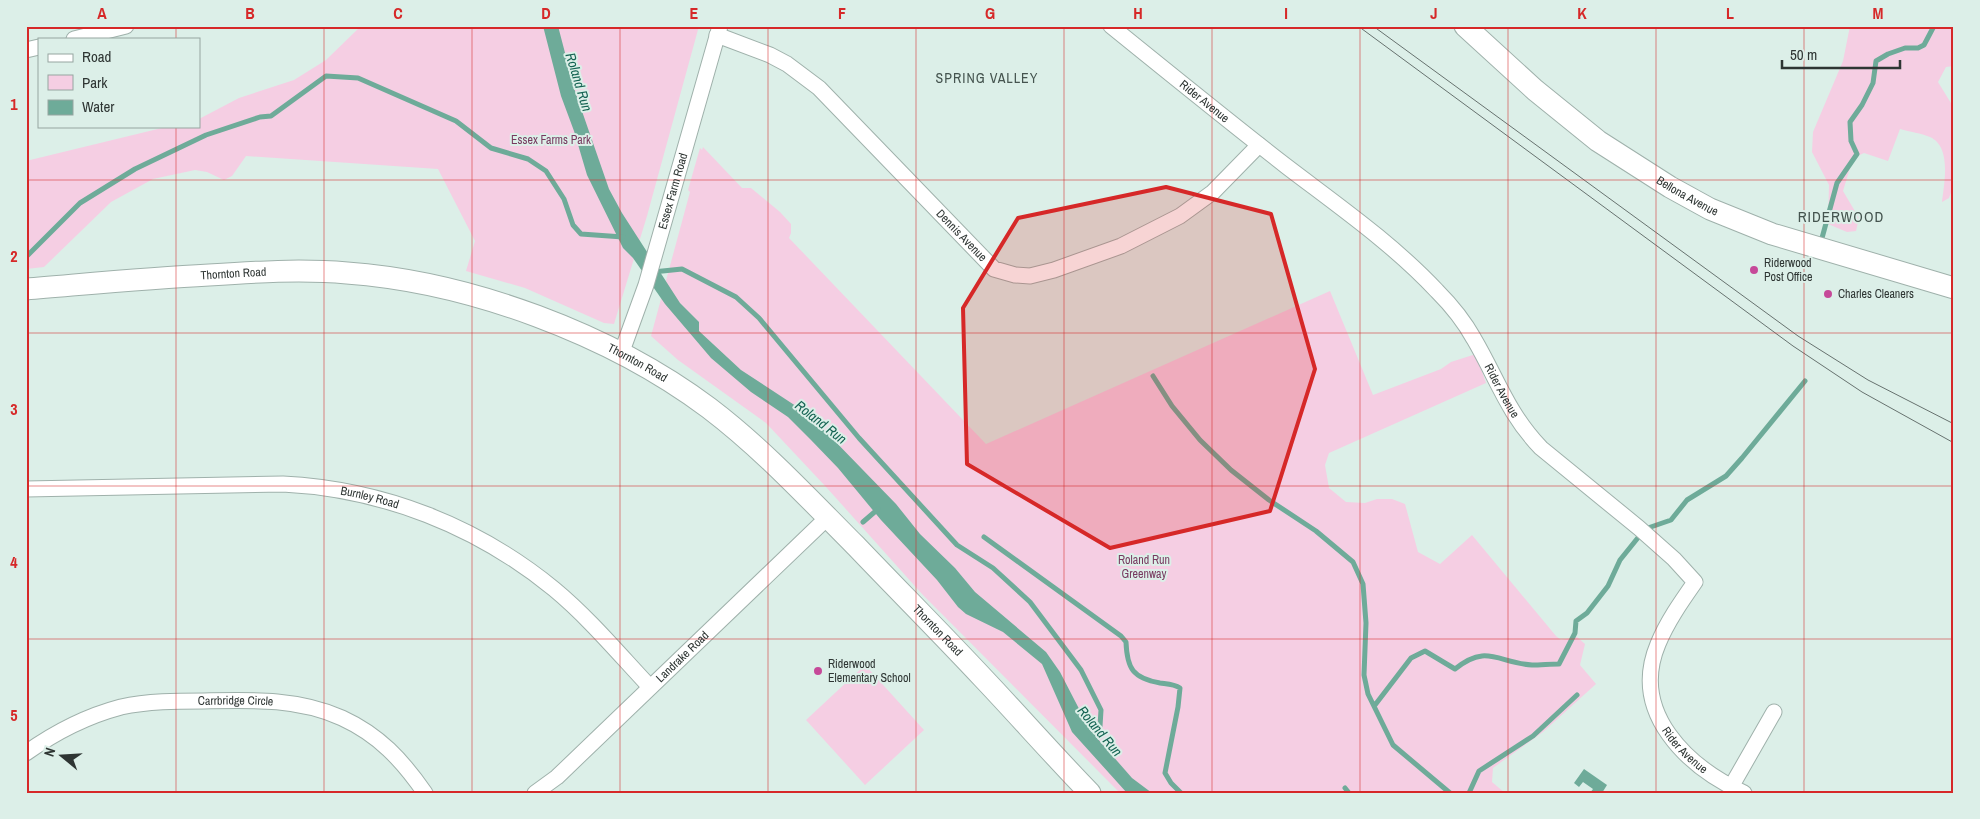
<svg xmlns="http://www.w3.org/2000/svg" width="1980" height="819" viewBox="0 0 1980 819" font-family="'Archivo Narrow',sans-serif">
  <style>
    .green { fill: #f5cee3 }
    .water { fill: #6eab99 }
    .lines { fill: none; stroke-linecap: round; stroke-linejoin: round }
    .stream { stroke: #6eab99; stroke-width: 5 }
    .street-casing { stroke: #9fb1ab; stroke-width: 17 }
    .secondary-casing { stroke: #9fb1ab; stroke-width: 23 }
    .street { stroke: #fff; stroke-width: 15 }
    .secondary { stroke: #fff; stroke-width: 21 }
    .tram { stroke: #67726f; stroke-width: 1 }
    .marked { fill: #d62828; fill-opacity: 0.2; stroke: #d62828; stroke-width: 4; stroke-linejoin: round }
    .grid { fill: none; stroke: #d62828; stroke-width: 1; stroke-opacity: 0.55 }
    .poi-dot { fill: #c64999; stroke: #dcefe8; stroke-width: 2 }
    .labels { text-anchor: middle; stroke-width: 4; stroke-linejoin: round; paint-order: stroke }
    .street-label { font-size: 12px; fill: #2e3533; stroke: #dcefe8 }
    .park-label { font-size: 12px; fill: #77395f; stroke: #dcefe8 }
    .poi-label { font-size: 12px; fill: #2e3533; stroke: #dcefe8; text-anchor: start }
    .neighbourhood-label { font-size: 14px; letter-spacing: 1px; fill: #45544f; stroke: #dcefe8 }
    .water-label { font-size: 14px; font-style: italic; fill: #156453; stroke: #dcefe8 }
    .quarter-label { font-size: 15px; letter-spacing: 1px; fill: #45544f; stroke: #dcefe8 }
    .neatline { fill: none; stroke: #d62828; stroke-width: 2 }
    .grid-label { font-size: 16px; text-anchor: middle; font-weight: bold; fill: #d62828 }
  </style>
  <rect width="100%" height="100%" fill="#dcefe8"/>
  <path class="green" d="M361,26h338l-52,190 -33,108 -10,-1 -79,-35 -59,-17 9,-30 -37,-72 -192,-13 -14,20 -8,4 -17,-8 -12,-2 -42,9 -42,23 -67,65 -18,2v-108l144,-35h29v-7l40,-21 55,-18 32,-20z
    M1850,26h104v40l-8,1 -8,15 16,26v76l-5,14 -7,4c2,-18 10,-55 -12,-65 -9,-4 -20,-5 -30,-8l-12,32 -24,-8 -11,5 -10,33 16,27 -3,13 -9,1 -19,-8 1,-39 -17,-33 1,-20 30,-71z
    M703,147l39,41h9l29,24 11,12v9l-2,5 197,206 344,-153 43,104 68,-26 10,-7 25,-8 10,29 -157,70 -4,12 4,23 17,14 19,1 12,-4h15l13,5 13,48 22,12 32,-29 84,101 5,4 16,-3 8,7 -5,21 16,19 -53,48 -50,36 -1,14 13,11h-385l-198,-199 -95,-106 -61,-65 -88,-63 -27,-24 39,-144 -2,-2 12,-42 2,2z
    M865,665l59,65 -59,55 -59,-65z"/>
  <path class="water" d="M543,26h15l17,65 34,98 13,24 58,90 19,19v9l42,39 64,42 23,22 68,70 24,30 35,34 20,24 71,60 14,20 30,58 42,48 20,15h-25l-55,-61 -30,-68 -39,-32 -37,-18 -8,-7 -21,-27 -56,-60 -43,-52 -27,-28 -23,-23 -37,-25 -40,-34 -46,-54 -32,-46 -10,-10 -36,-73 -13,-44 -13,-35z
    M1584,769l23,16 -5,8h-12l3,-4 -10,-7 -4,5 -5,-4z"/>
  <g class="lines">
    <path class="stream" d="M1822,238l15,-55 20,-29 -6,-13 -1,-19 12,-17 11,-22 3,-22 12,-7 17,-6h13l6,-3 10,-19
      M26,257l54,-54 55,-34 71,-34 54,-18 11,-1 55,-40 32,2 98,43 35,27 37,11 18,12 18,28 9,26 8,9 42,3
      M653,272l29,-3 54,28 23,21 100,120 98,107 36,23 37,34 51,68 20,40 -1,16 -9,13
      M1153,376l19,30 28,34 31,30 38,30 47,31 37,31 10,22 3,39 -2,52 4,19 25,51 57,48
      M863,522l15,-13
      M984,537l137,99 5,6c1,27 7,36 34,41 7,1 14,1 20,5l-2,19 -13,66 6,10 10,10
      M1375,705l36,-47 14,-7 30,18c32,-26 43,-6 77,-4 9,0 18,-1 27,-1l16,-31 1,-12 11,-8 21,-27 12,-26 25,-31 26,-9 16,-20 39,-24 16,-18 63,-77
      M1345,788l4,5
      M1469,793l10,-22 54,-35 44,-41"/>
    <g class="street-casing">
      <g id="street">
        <path id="s1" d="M1111,26c58,47 116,94 175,140 51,39 106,77 151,125 14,14 27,30 37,48 23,39 34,75 67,109l98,80 35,31 21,23c-14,20 -28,40 -37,62 -29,69 30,123 86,149"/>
        <path id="s2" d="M717,35l53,20 17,9 32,24 175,181 21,6 15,1 24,-6 67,-24 59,-30 33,-24 46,-47"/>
        <path d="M74,39l52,-13"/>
        <path d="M26,50l13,-3"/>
        <path id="s3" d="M621,354l25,-69 74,-259"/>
        <path id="s4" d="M26,489l257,-5c100,5 194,42 271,105 35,29 65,65 96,98"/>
        <path id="s5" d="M26,753c28,-20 61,-37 95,-46 27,-6 56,-6 83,-6 47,-1 94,-3 138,17 37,17 60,42 83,75"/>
        <path d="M1731,787l43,-75"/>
        <path id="s6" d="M535,793l22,-16 271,-260"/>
      </g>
    </g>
    <g class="secondary-casing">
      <g id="secondary">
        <path id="s7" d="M1465,26l70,64 63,51 72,46 40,22 62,25 182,54"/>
        <path id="s8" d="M26,289c61,-5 122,-11 183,-14 46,-3 92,-6 138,-2 123,9 263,61 362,135 54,41 99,90 147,138 42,44 85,87 127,132 36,38 70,77 107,115"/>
      </g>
    </g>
    <use href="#street" class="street"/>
    <use href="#secondary" class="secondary"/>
    <path class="tram" d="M1358,26l435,320 69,46 92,51
      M1373,26l425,310 70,44 86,44"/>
  </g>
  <path class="marked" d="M1166,187l105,27 44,155 -45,142 -160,37 -143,-84 -4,-156 55,-90z"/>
  <path class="grid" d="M176,26v13M324,26v767M472,26v767M620,26v767M768,26v767M916,26v767M1064,26v767M1212,26v767M1360,26v767M1508,26v767M1656,26v767M1804,26v767M176,126v667M26,180h1928M26,333h1928M26,486h1928M26,639h1928"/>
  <g class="poi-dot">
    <circle cx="1754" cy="270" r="5"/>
    <circle cx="1828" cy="294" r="5"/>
    <circle cx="818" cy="671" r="5"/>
  </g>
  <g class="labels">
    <g class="street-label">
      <text dy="4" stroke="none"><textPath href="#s1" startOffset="120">Rider Avenue</textPath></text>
      <text dy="4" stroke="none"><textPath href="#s3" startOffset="171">Essex Farm Road</textPath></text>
      <text dy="4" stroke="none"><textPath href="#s7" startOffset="281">Bellona Avenue</textPath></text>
      <text dy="4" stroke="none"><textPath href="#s2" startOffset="321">Dennis Avenue</textPath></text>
      <text dy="4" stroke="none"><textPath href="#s8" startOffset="208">Thornton Road</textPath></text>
      <text dy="4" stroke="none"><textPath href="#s8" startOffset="628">Thornton Road</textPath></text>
      <text dy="4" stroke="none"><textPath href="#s1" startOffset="540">Rider Avenue</textPath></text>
      <text dy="4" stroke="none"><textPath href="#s4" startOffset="345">Burnley Road</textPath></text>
      <text dy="4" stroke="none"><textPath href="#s8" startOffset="1032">Thornton Road</textPath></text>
      <text dy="4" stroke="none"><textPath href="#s6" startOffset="201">Landrake Road</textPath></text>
      <text dy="4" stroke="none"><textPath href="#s5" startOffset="221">Carrbridge Circle</textPath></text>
      <text dy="4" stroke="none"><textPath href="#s1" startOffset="1004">Rider Avenue</textPath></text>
    </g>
    <g class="park-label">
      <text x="551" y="144">Essex Farms Park</text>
      <text x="1144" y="564">Roland Run<tspan x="1144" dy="14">Greenway</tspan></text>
    </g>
    <g class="poi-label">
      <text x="1764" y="267">Riderwood<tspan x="1764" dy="14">Post Office</tspan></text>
      <text x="1838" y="298">Charles Cleaners</text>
      <text x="828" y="668">Riderwood<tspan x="828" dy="14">Elementary School</tspan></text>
    </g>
    <g class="neighbourhood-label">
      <text x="987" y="83">SPRING VALLEY</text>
    </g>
    <g class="water-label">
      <text transform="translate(579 82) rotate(73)" y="5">Roland Run</text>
      <text transform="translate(821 422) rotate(38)" y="5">Roland Run</text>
      <text transform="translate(1100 731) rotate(50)" y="5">Roland Run</text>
    </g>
    <g class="quarter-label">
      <text x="1841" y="222">RIDERWOOD</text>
    </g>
  </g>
  <rect width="1980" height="819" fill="none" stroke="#dcefe8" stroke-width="55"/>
  <rect x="38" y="38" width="162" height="90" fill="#dcefe8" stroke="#96a5a0"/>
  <rect x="48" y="54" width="25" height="8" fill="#ffffff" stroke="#96a5a0"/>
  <text x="82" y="62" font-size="15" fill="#2e3533">Road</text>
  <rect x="48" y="75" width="25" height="15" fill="#f5cee3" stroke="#96a5a0"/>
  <text x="82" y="88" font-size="15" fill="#2e3533">Park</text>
  <rect x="48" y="100" width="25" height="15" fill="#6eab99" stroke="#96a5a0"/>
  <text x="82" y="112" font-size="15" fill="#2e3533">Water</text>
  <g transform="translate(62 756) rotate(288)" stroke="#dcefe8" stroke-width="4" paint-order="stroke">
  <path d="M0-4L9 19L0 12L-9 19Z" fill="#2e3533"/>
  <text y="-8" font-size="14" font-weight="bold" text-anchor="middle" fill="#2e3533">N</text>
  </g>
  <path d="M1782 60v8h118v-8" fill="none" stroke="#2e3533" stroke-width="2.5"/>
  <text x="1790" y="60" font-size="15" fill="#2e3533" stroke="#dcefe8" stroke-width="4" paint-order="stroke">50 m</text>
  <rect x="28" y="28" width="1924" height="764" class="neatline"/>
  <g class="grid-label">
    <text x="102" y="19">A</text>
    <text x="250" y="19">B</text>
    <text x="398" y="19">C</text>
    <text x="546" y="19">D</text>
    <text x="694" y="19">E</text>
    <text x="842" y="19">F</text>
    <text x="990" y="19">G</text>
    <text x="1138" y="19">H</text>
    <text x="1286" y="19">I</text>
    <text x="1434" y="19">J</text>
    <text x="1582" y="19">K</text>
    <text x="1730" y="19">L</text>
    <text x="1878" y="19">M</text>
    <text x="14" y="110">1</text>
    <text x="14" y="262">2</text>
    <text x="14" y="415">3</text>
    <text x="14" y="568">4</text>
    <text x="14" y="721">5</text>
  </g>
</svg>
